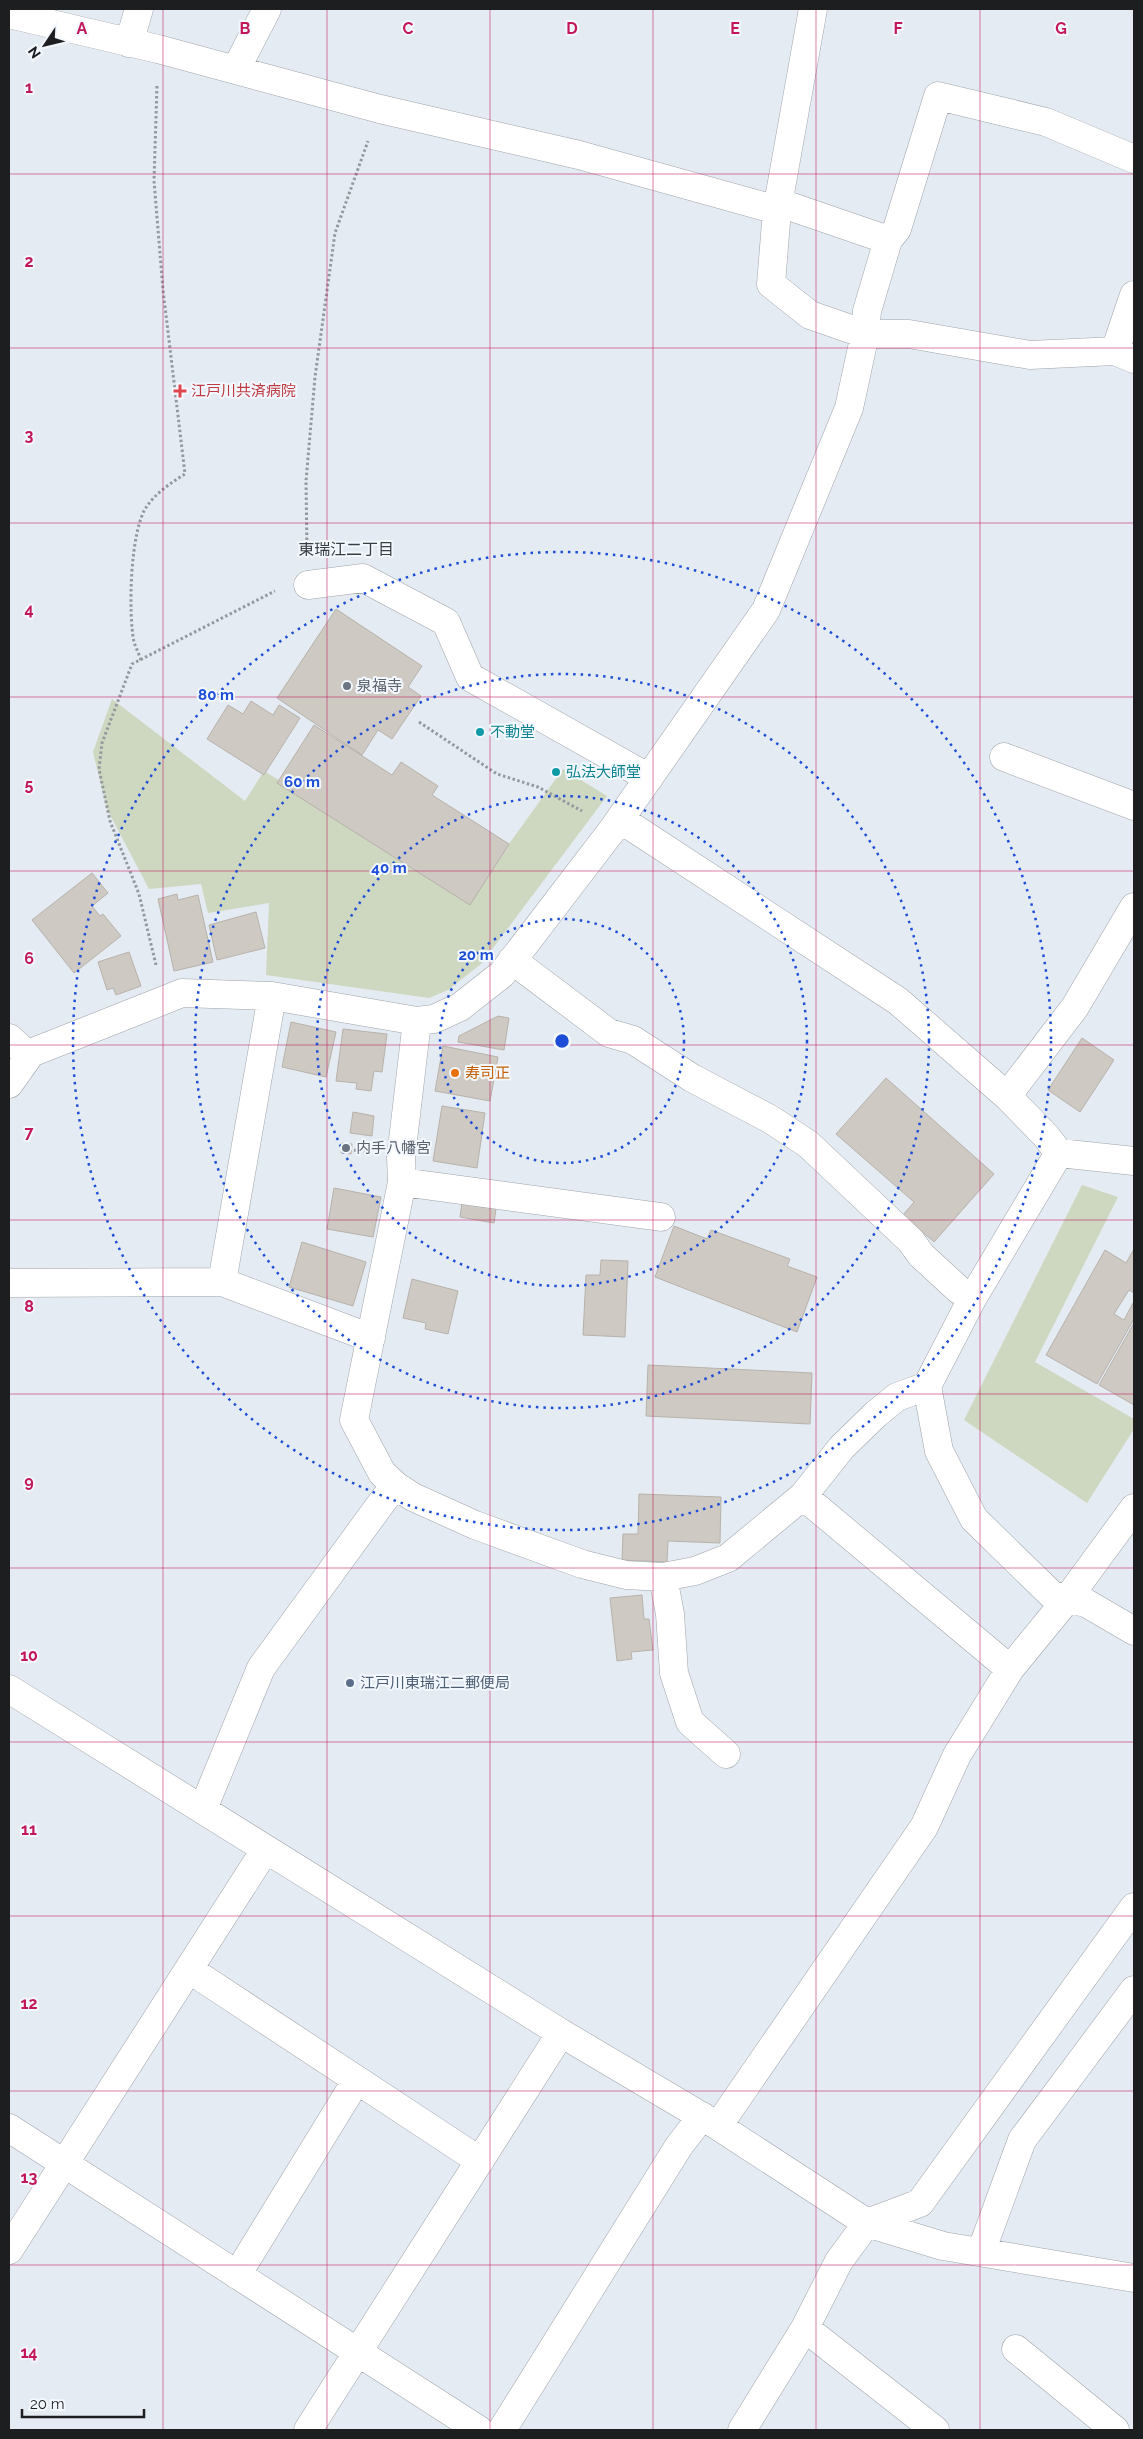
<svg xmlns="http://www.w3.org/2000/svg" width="1143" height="2439" viewBox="0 0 1143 2439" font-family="Raleway,'Noto Sans JP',sans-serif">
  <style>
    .green { fill: #ced7bf }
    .building { fill: #cec9c2; stroke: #b7b2ab }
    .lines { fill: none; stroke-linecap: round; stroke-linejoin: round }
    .minor-casing { stroke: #9ea4aa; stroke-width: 29 }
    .path { stroke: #94999e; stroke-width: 3; stroke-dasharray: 2.5 2.5; stroke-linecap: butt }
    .minor { stroke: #fff; stroke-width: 28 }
    .grid { fill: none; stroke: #c2185b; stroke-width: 1; stroke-opacity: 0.55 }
    .ring { fill: none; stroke: #1d4ed8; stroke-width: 2.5; stroke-dasharray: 2.5 5 }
    .health-dot { fill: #e0444e; stroke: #f3f8fe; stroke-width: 2 }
    .worship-dot { fill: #6b7280; stroke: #f3f8fe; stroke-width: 2 }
    .culture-dot { fill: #0f9aa8; stroke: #f3f8fe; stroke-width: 2 }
    .food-dot { fill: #e8710a; stroke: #f3f8fe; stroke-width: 2 }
    .service-dot { fill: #5c6f8a; stroke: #f3f8fe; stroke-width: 2 }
    .labels { text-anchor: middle; stroke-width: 4; stroke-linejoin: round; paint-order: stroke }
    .health-label { font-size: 15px; fill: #be3a42; stroke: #f3f8fe; text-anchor: start }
    .worship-label { font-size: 15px; fill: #5b616d; stroke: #f3f8fe; text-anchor: start }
    .culture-label { font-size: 15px; fill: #0d838f; stroke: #f3f8fe; text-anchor: start }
    .food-label { font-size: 15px; fill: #c56008; stroke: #f3f8fe; text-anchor: start }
    .service-label { font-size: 15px; fill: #4e5e75; stroke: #f3f8fe; text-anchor: start }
    .neighbourhood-label { font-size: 16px; fill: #393e43; stroke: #f3f8fe }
    .grid-label { font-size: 16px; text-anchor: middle; font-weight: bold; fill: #c2185b; stroke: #f3f8fe; stroke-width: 4; stroke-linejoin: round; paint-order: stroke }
    .centre { fill: #1d4ed8; stroke: #f3f8fe; stroke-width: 2.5 }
    .ring-label { font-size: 15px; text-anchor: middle; font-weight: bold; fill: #1d4ed8; stroke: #f3f8fe; stroke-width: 4; stroke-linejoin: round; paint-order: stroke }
  </style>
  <rect width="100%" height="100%" fill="#e5ebf2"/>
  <path class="green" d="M112,699l133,102 19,-30 206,127 93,-129 44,27 -126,168 -33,26 -19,8 -163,-23 3,-72 -61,10 -7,-29 -52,5 -42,-80 -14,-57z
    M1082,1185l36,12 -83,165 99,57v10l-47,74 -123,-83z"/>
  <path class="building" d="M336,609l86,57 -14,21 13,9 -29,43 -14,-9 -16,25 -85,-57z
    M251,701l22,14 6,-10 21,13 -36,57 -57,-36 21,-34 15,9z
    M314,725l78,50 9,-13 37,24 -6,9 77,49 -39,61 -193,-122z
    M92,873l16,20 -16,13 8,10 3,-2 18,22 -47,37 -42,-53z
    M177,894l1,6 20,-5 15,67 -39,9 -16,-72z
    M256,912l9,36 -48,12 -8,-35z
    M129,952l12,34 -25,9 -3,-7 -6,2 -9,-28z
    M498,1016l11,2 -5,32 -46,-8 1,-6z
    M291,1022l45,10 -10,45 -44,-10z
    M343,1029l44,5 -5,38 -8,-1 -3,20 -15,-2 1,-6 -21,-2z
    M1082,1038l32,22 -34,52 -32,-22z
    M443,1046l55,11 -8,44 -55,-10z
    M886,1078l108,96 -60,68 -31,-27 11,-13 -78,-68z
    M442,1106l43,7 -8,55 -44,-7z
    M353,1112l21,4 -2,20 -22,-3z
    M342,1143l10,1 -1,10 -10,-1z
    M334,1188l47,9 -8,40 -46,-8z
    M463,1195l34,6 -3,22 -34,-6z
    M674,1226l33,13 4,-9 79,29 -3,7 30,11 -20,55 -142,-55z
    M302,1242l64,20 -13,44 -64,-19z
    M1134,1249v44l-5,-3 -15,24 10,6 9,-17 1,16 -37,65 -51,-29 59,-105 21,13z
    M601,1260l27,1 -3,76 -42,-2 3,-60h14z
    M412,1279l46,12 -10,43 -23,-5 1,-6 -23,-5z
    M1134,1323v82l-35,-20z
    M648,1365l164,8 -2,51 -164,-8z
    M639,1494l82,3 -1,46 -52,-2 -1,21 -45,-2 1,-26h15z
    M642,1595l2,24h5l4,31 -22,2 1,7 -15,2 -7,-63z"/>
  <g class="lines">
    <g class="minor-casing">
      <path id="minor" d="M9,14l149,35 222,60 199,46 198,55 12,-4 99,34 -21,71 -2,23h44l121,21 85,-4 19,8
        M129,43l10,-34
        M236,69l31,-60
        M888,240l9,-11 41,-133 108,26 88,37
        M1115,351l19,-56
        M308,585l55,-7 83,44 24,55 179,101
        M1004,757l130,49
        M620,819l278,182 109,95 39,40 13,17 75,8
        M512,960l97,73 24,7 59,38 78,41 38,25 103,97 10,14 38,35
        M9,1038l20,18
        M9,1084l22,-31 151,-60 90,3 145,25 17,-2 26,-12 42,-33 111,-145 153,-219 83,-202 16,-74 -55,-19 -39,-31 6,-74 36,-201
        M1007,1096l68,-89 59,-100
        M1059,1153l-87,146 -45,87 12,65 35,68 78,76 34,8 48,28
        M402,1182l259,35
        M222,1282l50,-286
        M9,1283l213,-1 149,56
        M396,1486l17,11 62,28 107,39 44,11 37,2 32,-6 33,-13 75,-62 39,-49 34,-33 21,-17 30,-11
        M803,1496l207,173
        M663,1577l7,37 4,59 16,49 36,32
        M9,1689l552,344 157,93 149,97 76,23 191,32
        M203,1809l58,-141 124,-170 11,-12 -14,-13 -28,-53 48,-238 -1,-25 16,-136
        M190,1970l290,191
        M718,2126l206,-299 33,-72 53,-86 58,-71 66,-90
        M9,2128l470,302
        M9,2250l256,-400
        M981,2252l41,-112 112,-150
        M237,2275l119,-194
        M805,2328l130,102
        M1016,2349l99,81
        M308,2430l253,-397
        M502,2430l177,-284 23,-30
        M742,2430l63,-102 34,-67 28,-38 53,-20 214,-296"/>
    </g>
    <path class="path" d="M307,550l-1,-69 9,-104 20,-144 33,-92
      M141,660c-2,-6 -5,-12 -7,-18 -6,-28 -4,-113 13,-136 9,-13 25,-24 38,-32l-22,-184 -9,-109 3,-96
      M419,722l78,52 41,13 44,24
      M156,965l-17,-71 -29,-73 -11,-52 3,-26 30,-79 143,-73
      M354,1150l12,2"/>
    <use href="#minor" class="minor"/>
  </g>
  <path class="grid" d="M163,9v2421M327,9v2421M490,9v2421M653,9v2421M816,9v2421M980,9v2421M9,174h1125M9,348h1125M9,523h1125M9,697h1125M9,871h1125M9,1045h1125M9,1220h1125M9,1394h1125M9,1568h1125M9,1742h1125M9,1916h1125M9,2091h1125M9,2265h1125"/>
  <g class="ring">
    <circle cx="562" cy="1041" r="122"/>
    <circle cx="562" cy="1041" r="245"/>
    <circle cx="562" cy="1041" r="367"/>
    <circle cx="562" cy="1041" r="489"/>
  </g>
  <path class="health-dot" d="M177.5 383.5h5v5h5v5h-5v5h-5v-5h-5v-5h5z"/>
  <g class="worship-dot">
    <circle cx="347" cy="686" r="5"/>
    <circle cx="346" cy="1148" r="5"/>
  </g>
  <g class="culture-dot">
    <circle cx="480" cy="732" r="5"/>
    <circle cx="556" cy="772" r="5"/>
  </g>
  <circle class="food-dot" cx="455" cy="1073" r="5"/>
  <circle class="service-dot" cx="350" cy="1683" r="5"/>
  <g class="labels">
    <g class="health-label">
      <text x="191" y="396">江戸川共済病院</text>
    </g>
    <g class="worship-label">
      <text x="357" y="691">泉福寺</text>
      <text x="356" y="1153">内手八幡宮</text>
    </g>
    <g class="culture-label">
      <text x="490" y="737">不動堂</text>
      <text x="566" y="777">弘法大師堂</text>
    </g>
    <g class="food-label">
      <text x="465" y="1078">寿司正</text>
    </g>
    <g class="service-label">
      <text x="360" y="1688">江戸川東瑞江二郵便局</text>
    </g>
    <g class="neighbourhood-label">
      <text x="346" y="555">東瑞江二丁目</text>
    </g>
  </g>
  <g class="grid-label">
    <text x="82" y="34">A</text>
    <text x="245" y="34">B</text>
    <text x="408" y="34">C</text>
    <text x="572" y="34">D</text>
    <text x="735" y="34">E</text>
    <text x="898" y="34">F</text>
    <text x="1061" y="34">G</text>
    <text x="29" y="93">1</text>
    <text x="29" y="267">2</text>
    <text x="29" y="441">3</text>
    <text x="29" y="615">4</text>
    <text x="29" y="790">5</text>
    <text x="29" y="964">6</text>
    <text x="29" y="1138">7</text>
    <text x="29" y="1312">8</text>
    <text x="29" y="1487">9</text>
    <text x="29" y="1661">10</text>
    <text x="29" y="1835">11</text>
    <text x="29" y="2009">12</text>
    <text x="29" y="2183">13</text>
    <text x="29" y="2358">14</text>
  </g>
  <circle cx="562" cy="1041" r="8" class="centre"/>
  <g class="ring-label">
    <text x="216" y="700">80 m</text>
    <text x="302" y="787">60 m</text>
    <text x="389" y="873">40 m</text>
    <text x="476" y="960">20 m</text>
  </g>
  <rect width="1143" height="2439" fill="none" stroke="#1c1e20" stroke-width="20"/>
  <g transform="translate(45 45) rotate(235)" stroke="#f3f8fe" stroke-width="4" paint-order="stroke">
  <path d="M0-4L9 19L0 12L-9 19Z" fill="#1c1e20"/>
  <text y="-8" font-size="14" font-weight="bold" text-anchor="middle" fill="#1c1e20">N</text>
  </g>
  <path d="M22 2409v8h122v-8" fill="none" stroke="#1c1e20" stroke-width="2.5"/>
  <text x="30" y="2409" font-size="15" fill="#1c1e20" stroke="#f3f8fe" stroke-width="4" paint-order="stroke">20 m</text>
</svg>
